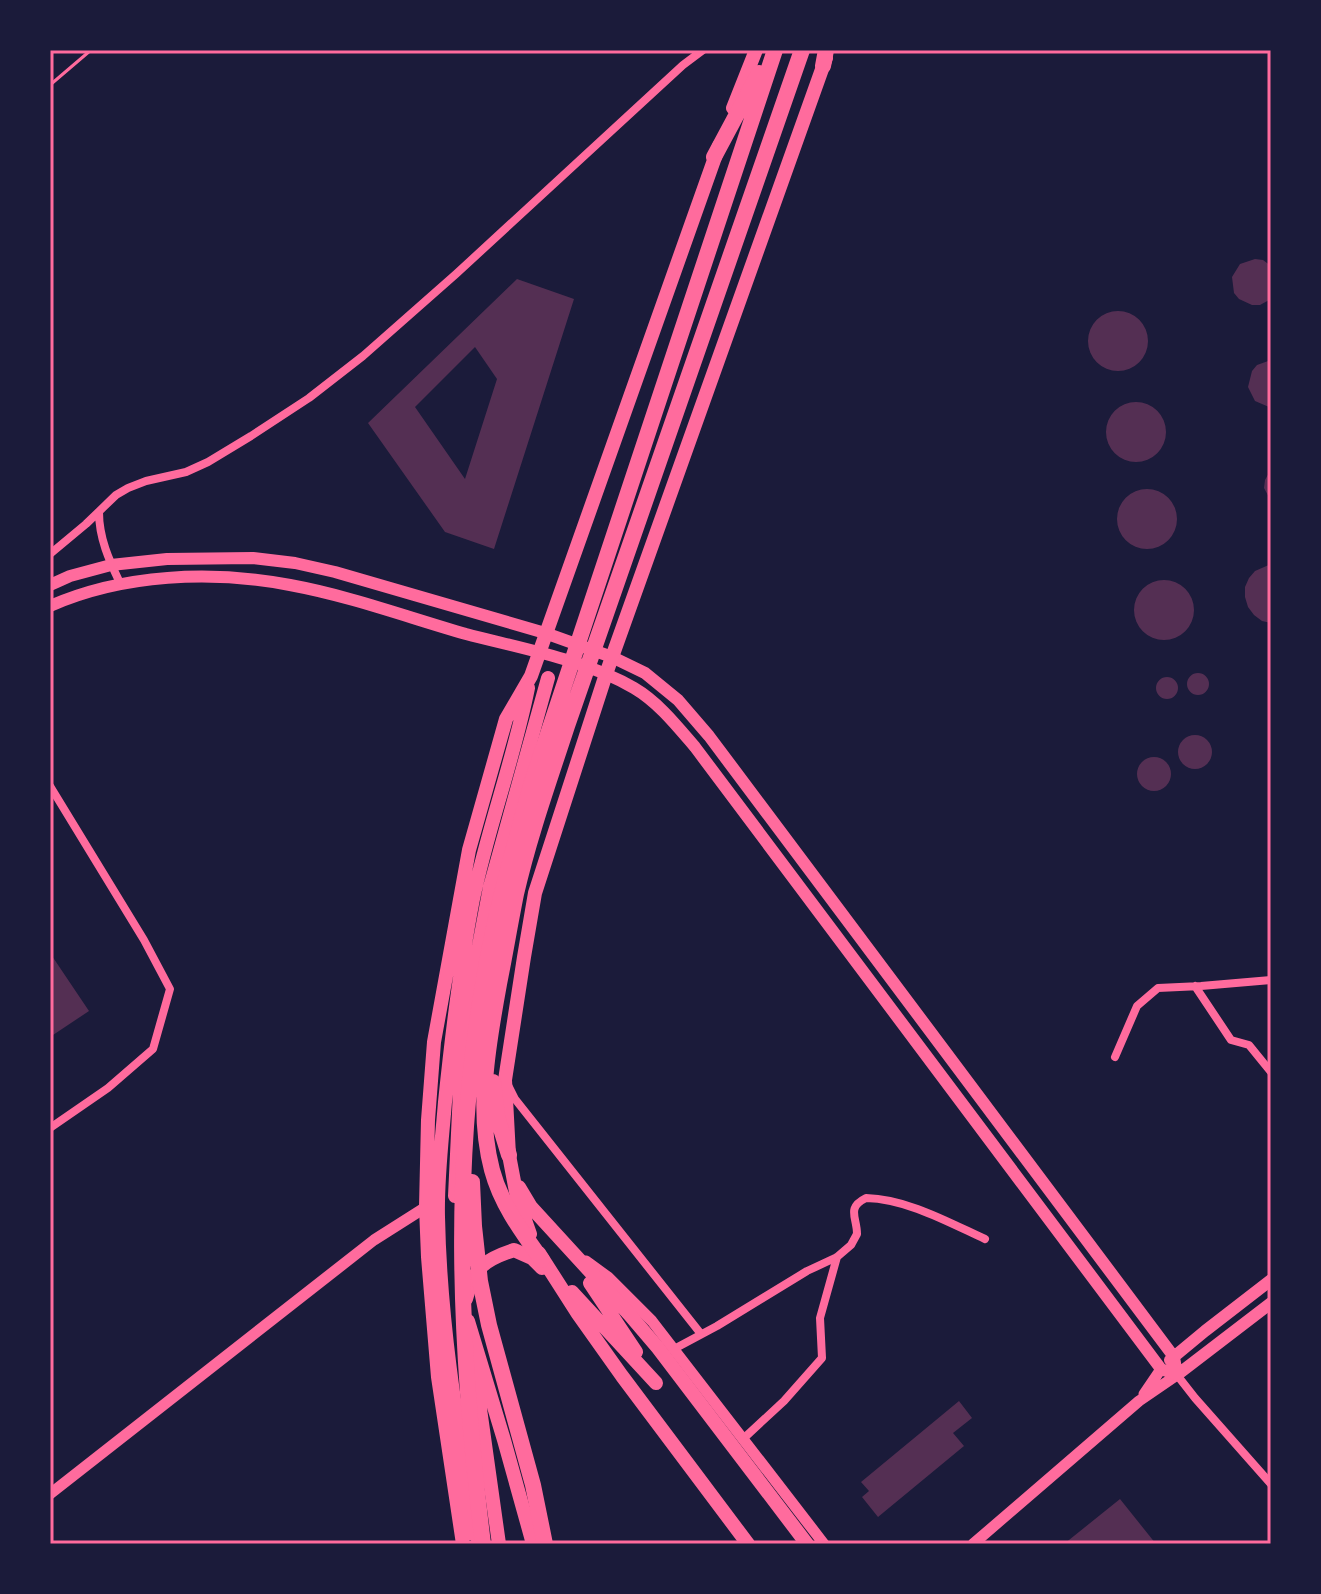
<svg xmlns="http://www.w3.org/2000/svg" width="1321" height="1594" viewBox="0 0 1321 1594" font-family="Helvetica,sans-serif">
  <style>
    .building { fill: #542f53; fill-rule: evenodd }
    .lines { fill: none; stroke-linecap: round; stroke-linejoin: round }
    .path { stroke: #ff6b9d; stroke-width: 3 }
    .minor { stroke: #ff6b9d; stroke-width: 8 }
    .tertiary { stroke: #ff6b9d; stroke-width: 11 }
    .secondary { stroke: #ff6b9d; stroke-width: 12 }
    .primary { stroke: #ff6b9d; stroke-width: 14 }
    .trunk { stroke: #ff6b9d; stroke-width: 16 }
    .neatline { fill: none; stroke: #ff6b9d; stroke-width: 3 }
  </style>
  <rect width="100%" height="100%" fill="#1b1b3a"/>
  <path class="building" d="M1255,259l8,1 8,6v33l-11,6h-8l-13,-6 -5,-6 -2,-16 8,-13z
    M517,279l57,20 -80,250 -49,-17 -77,-109zM475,347l22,32 -32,100 -50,-72z
    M1088 341a30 30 0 1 1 60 0a30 30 0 1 1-60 0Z
    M1271,360v47h-2l-14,-6 -7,-14 4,-16 5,-6z
    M1106 432a30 30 0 1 1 60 0a30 30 0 1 1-60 0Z
    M1271,469v32l-7,-13 1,-8z
    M1117 519a30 30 0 1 1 60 0a30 30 0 1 1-60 0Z
    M1271,564v59l-9,-2 -8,-6 -6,-8 -3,-10v-10l4,-9 6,-7z
    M1134 610a30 30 0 1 1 60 0a30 30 0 1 1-60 0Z
    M1187 684a11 11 0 1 1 22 0a11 11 0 1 1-22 0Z
    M1156 688a11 11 0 1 1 22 0a11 11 0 1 1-22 0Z
    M1178 752a17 17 0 1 1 34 0a17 17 0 1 1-34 0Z
    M1137 774a17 17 0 1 1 34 0a17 17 0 1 1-34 0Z
    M50,953l39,58 -39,26z
    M959,1401l13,17 -19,15 11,13 -86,71 -16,-20 7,-6 -8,-9z
    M1120,1499l36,45h-92z"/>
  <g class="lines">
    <path class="path" d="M50,85l41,-35"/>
    <path class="minor" d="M99,512c0,26 10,48 21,71
      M50,554l36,-30 30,-29 12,-7 18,-7 40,-9 22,-10 43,-26 58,-38 54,-42 93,-82 227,-209 20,-15
      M50,786l94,154 26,49 -17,60 -45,39 -58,40
      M1195,986l36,54 18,5 22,27
      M1115,1057l22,-51 21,-18 43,-2 70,-6
      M508,1085l7,14 186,235
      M674,1349l43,-23 90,-55 30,-14 14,-12 6,-11c0,-17 -11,-26 9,-36 41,1 82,24 119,41
      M1177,1375l18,23 76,86
      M743,1439l41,-38 38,-43 -2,-40 17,-61"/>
    <path class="tertiary" d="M586,1261l22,16 44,44 172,223
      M1144,1394l17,-25
      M50,1494l324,-254 52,-33
      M973,1544l166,-143 38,-26"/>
    <path class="secondary" d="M50,585l20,-9 41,-11 56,-6 86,-1 42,5 40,9 210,61 67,24 33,16 33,27 31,36 465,621 3,18
      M50,606c73,-32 161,-36 240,-21 60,11 117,32 176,49 53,14 121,26 168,54 24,14 43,38 61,59l466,622 16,6
      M1170,1360l35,-29 66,-51
      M1177,1375l94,-72"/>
    <path class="primary" d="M733,108l23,-58
      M519,1187l12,20 98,107 29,34 149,196
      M455,1196l5,-105 12,-108 18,-96 58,-209
      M530,1234l-13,-37 -8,-42 -4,-75 19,-123 11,-64 71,-219 220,-616
      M539,1253l39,61 44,62 126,168
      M590,1283l46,69
      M572,1292l84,91
      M466,1299c8,-31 17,-39 48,-49l18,8 10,10
      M468,1321l36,119 29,104
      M473,1359l26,185
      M475,1535c-17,-105 -35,-211 -37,-318 -1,-38 4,-77 7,-115 7,-68 15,-136 28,-203 15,-72 41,-140 55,-211
      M463,1544l-25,-167 -10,-120 -2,-50 2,-87 6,-78 35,-192 37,-131 25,-43 188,-530"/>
    <path class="trunk" d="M823,66l3,-16
      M714,157l45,-84
      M493,1082l4,34 12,39
      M472,1182l2,44 6,55 9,44 44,160 12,59
      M542,1260c-20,-28 -41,-56 -50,-90 -16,-60 -4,-126 7,-186 6,-30 11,-60 17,-90 13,-57 33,-113 51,-168l235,-676
      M483,1544c-24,-196 -33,-387 4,-582 11,-60 28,-118 44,-177l244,-735"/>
  </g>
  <rect width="1321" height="1594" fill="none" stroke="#1b1b3a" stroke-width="104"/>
  <rect x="52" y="52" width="1217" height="1490" class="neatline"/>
</svg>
